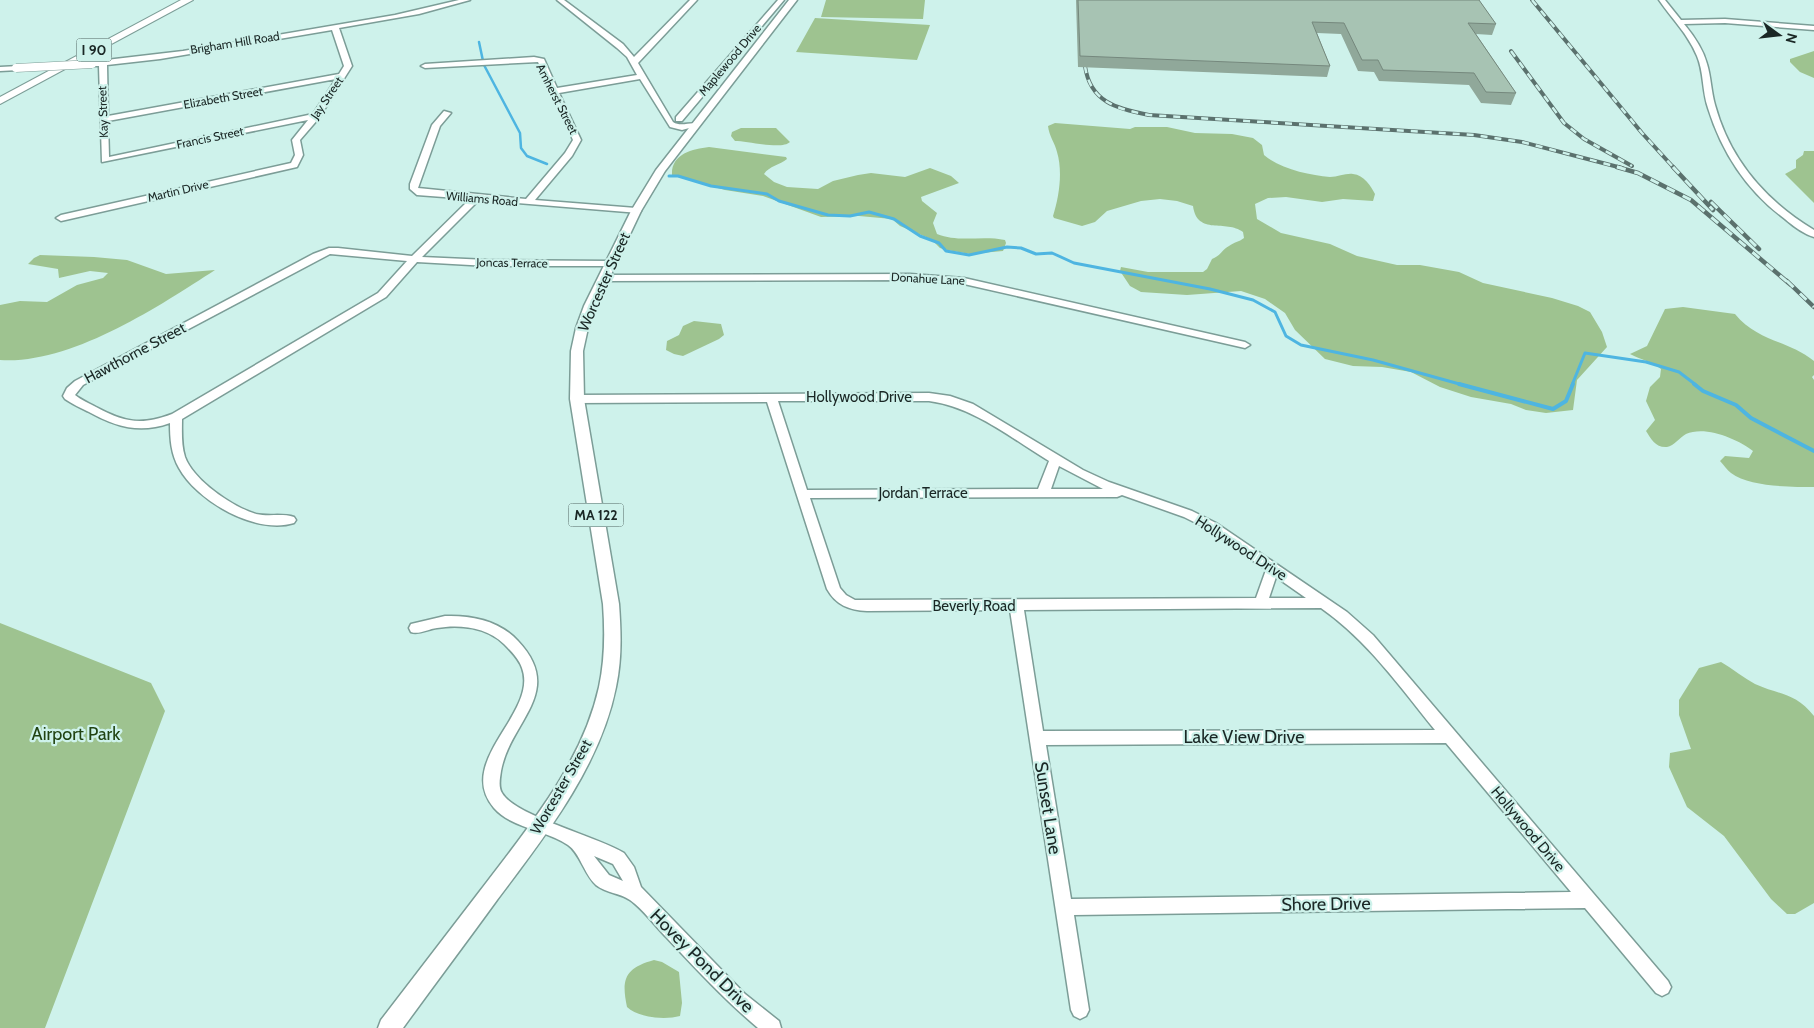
<svg xmlns="http://www.w3.org/2000/svg" width="1814" height="1028" viewBox="0 0 1814 1028" font-family="Cabin,sans-serif">
  <style>
    .green { fill: #9ec390 }
    .lines { fill: none; stroke-linecap: round; stroke-linejoin: round }
    .stream-far2 { stroke: #4eb5e1; stroke-width: 2.5 }
    .stream-far1 { stroke: #4eb5e1; stroke-width: 3 }
    .stream { stroke: #4eb5e1; stroke-width: 4 }
    .minor-casing { stroke: #7c9d97; stroke-width: 3 }
    .major-casing { stroke: #7c9d97; stroke-width: 3 }
    .highway-casing { stroke: #7c9d97; stroke-width: 2 }
    .minor { fill: #fff; fill-rule: evenodd }
    .major { fill: #fff; fill-rule: evenodd }
    .highway { fill: #fff; fill-rule: evenodd }
    .rail-far1-casing { stroke: #5b716d; stroke-width: 4 }
    .rail-casing { stroke: #5b716d; stroke-width: 4.5 }
    .rail-far1 { stroke: #cef2eb; stroke-width: 2.5; stroke-dasharray: 7; stroke-linecap: butt }
    .rail { stroke: #cef2eb; stroke-width: 3; stroke-dasharray: 9; stroke-linecap: butt }
    .minor-bridge-casing { stroke: #7c9d97; stroke-width: 9; stroke-linecap: butt }
    .minor-bridge { stroke: #fff; stroke-width: 8 }
    .wall { fill: #90a89a }
    .building { fill: #a7c3b3; stroke: #75887d }
    .labels { text-anchor: middle; stroke-width: 4.5; stroke-linejoin: round; paint-order: stroke }
    .far-street-label { font-size: 12px; fill: #1a2725; stroke: #cef2eb }
    .shield { fill: #cef2eb; stroke: #506460; stroke-width: 1 }
    .shield-label { font-size: 14px; font-weight: bold; fill: #1a2725 }
    .street-label { font-size: 15px; fill: #1a2725; stroke: #cef2eb }
    .near-park-label { font-size: 18px; fill: #214312; stroke: #cef2eb }
    .near-street-label { font-size: 18px; fill: #1a2725; stroke: #cef2eb }
  </style>
  <rect width="100%" height="100%" fill="#cef2eb"/>
  <path class="green" d="M826,0h99l-2,19 -102,-2z
    M815,18l115,7 -13,35 -121,-8z
    M1814,51v27l-14,-6 -10,-10v-3z
    M1055,123l75,6 5,-2h32l28,6 37,1 21,4 9,7 2,10c16,14 45,20 66,22 8,0 16,-4 23,-3 11,1 18,12 22,20l-2,7 -30,-2 -21,3 -36,-5 -18,1 -13,6 2,15 24,14 49,11 27,12 40,9h23l39,7 24,11 69,15 26,8 12,6 12,20 5,15 -30,33 -4,30 -27,3 -20,-3 -15,-6 -40,-7 -31,-10 -29,-15 -29,-5 -29,-1 -28,-7 -30,-29 -10,-17 -20,-14 -24,-8 -54,4 -46,-3 -11,-6 -10,-15 1,-4 27,5h55l4,-3 5,-10c10,-4 9,-9 17,-13 5,-4 10,-4 15,-8l-1,-6c-17,-13 -46,4 -50,-26l-16,-5 -17,-2 -19,2 -34,10 -12,11 -13,4 -28,-8 -1,-2c6,-19 10,-44 4,-64 -2,-9 -8,-16 -9,-26z
    M741,128h35l14,14c-8,8 -42,-1 -55,-1l-4,-5 1,-4z
    M709,147l77,10 1,2c-7,6 -18,7 -23,15l10,8 13,5 31,2 15,-8 25,-6 13,-2 34,4 25,-9 21,8 8,7 -38,14 1,4 15,12 -4,10 4,11c22,9 45,1 68,6l1,3 -3,8 -33,3 -23,-4 -7,-2 -9,-9 -31,-13 -8,-7 -33,-3 -38,1 -58,-21 -38,-6 -53,-15c-1,-21 20,-26 37,-28z
    M1804,151h10v52l-29,-29 11,-6v-8l7,-5z
    M40,255l54,2 33,3 39,14 49,-4c-57,37 -145,95 -215,90v-55l20,-4 27,1 30,-17 26,-7 5,-5 -18,-2 -31,7 -1,-9 -30,-5 6,-6z
    M1683,307l52,7c23,28 53,26 79,47v14l-2,2 2,3v107c-23,0 -64,0 -83,-14 -4,-3 -7,-8 -11,-12l5,-5 24,2 4,-7c-15,-12 -48,-26 -67,-17 -6,3 -12,12 -19,13 -11,1 -16,-8 -21,-16l9,-11 -9,-19 4,-14 10,-10 1,-8c-10,-8 -20,-9 -31,-15l17,-8 18,-37z
    M694,321l27,3 3,11 -5,4 -36,17 -9,-2 -8,-4 1,-9 12,-6 4,-9z
    M0,623l151,60 14,28 -120,317h-45z
    M1721,662c12,7 23,16 34,22 24,11 40,8 59,32v187l-19,11h-8l-16,-15 -47,-63 -37,-29 -18,-40 1,-14 21,-4 -12,-34v-15l20,-32z
    M654,960l8,2 17,10 3,31 -2,13c-15,4 -41,2 -53,-9 -6,-28 -2,-39 27,-47z"/>
  <g class="lines">
    <path class="stream-far2" d="M479,42l4,19
      M484,65l36,68 1,15 6,8 20,8"/>
    <path class="stream-far1" d="M669,176h9l33,10 56,8 12,7 49,14 22,1 19,-4 25,7 26,17 19,7 7,8 23,4 38,-8 14,1 15,6 16,-1 22,10 136,26 43,11 22,12 11,24 15,9 72,15 90,25
      M1572,385l13,-32 61,9 33,10 17,13"/>
    <path class="stream" d="M1459,384l94,25 13,-8 7,-17
      M1694,384l9,7 33,14 15,13 63,33"/>
    <g class="minor-casing">
      <path id="minor" d="M459,0h11l-51,14 -80,14 13,38 -33,52 -19,22 3,15 -6,12 -236,54 -5,-3 5,-3 230,-52 4,-8 -3,-15 16,-20 -206,42 -3,-96h-10v-4l94,-11 212,-36zM332,30l12,36 -5,8 -231,42 -1,-51 53,-6zM336,79l-23,35 -204,43 -1,-36z
        M557,0h7l59,44 11,13 56,-57h7l-59,63 35,59c9,6 19,-2 27,3l-18,5 -12,-3 -30,-48 -81,14 22,47 -9,16 -37,44 101,8 5,3 -2,2 -160,-13 -57,57 66,3 123,1 5,3 -2,2h-126l-71,-4 -31,35 -204,122c0,12 -1,26 3,38 9,24 48,50 71,57 13,3 26,-1 38,3l2,3 -2,3c-38,12 -97,-22 -115,-55 -8,-14 -9,-29 -9,-45 -30,11 -54,4 -81,-11 -8,-4 -17,-8 -24,-13l-2,-3 4,-8 8,-7 238,-127 16,-6h9l74,8 58,-57 -53,-4 -7,-6v-5l22,-59 12,-14 7,2 -11,13 -22,62 108,11 39,-46 8,-13 -35,-78 -113,6 -4,-2 4,-2 109,-7 10,2 13,29 80,-13 -10,-18 -10,-9zM330,254l77,7 -29,32 -206,121c-31,12 -48,8 -76,-7 -7,-4 -15,-7 -21,-12l8,-10z
        M778,0h6l-102,121h-6v-4z
        M1659,0h6l16,20 44,-1 89,7v4l-89,-7 -41,1c10,12 19,25 23,40 4,13 4,27 8,41 15,55 51,96 99,125v7c-10,-3 -21,-11 -29,-18 -38,-28 -63,-66 -77,-111 -6,-17 -4,-36 -11,-52 -9,-22 -25,-37 -38,-56z
        M19,66v4l-19,1v-4z
        M910,274l54,4 281,64 5,3 -5,3 -281,-64 -54,-4 -306,1 -5,-3 5,-3z
        M929,393l21,3 23,8 110,66 26,12 83,29 24,12 131,89 26,23 295,346 3,6 -3,6 -6,3 -6,-3 -71,-85 -511,7 15,95 -3,6 -6,3 -6,-3 -3,-6 -61,-400 -143,1c-18,-1 -31,-6 -40,-22l-60,-187 -190,1 -6,-4 6,-4zM778,401h151c45,6 82,37 120,60l-11,28 -231,1zM1059,466l44,23h-52zM1122,495l62,22 24,12 58,41 -10,28 -401,2 -9,-5 -6,-7 -30,-90 307,-1zM1276,577l30,21h-37zM1321,608c46,32 79,79 114,122l-392,1 -19,-121zM1446,743l125,149 -500,7 -25,-154z
        M445,616c27,-1 55,5 73,25 48,51 -8,80 -17,130 -1,7 -3,16 1,22 13,23 97,44 122,60l10,14 7,20 104,107 34,27 2,7h-23c-33,-28 -62,-59 -91,-90 -12,-12 -24,-29 -37,-38 -10,-7 -24,-7 -34,-15 -12,-11 -16,-32 -28,-40 -22,-15 -57,-17 -74,-37 -40,-47 45,-95 28,-140 -3,-9 -11,-17 -18,-24 -17,-17 -45,-20 -67,-16 -9,1 -18,7 -26,4l-2,-4 2,-4zM594,856l19,8 10,17 -14,-6z"/>
    </g>
    <g class="major-casing">
      <path id="major" d="M789,0h8l-132,171 -24,40 -45,95 -8,22 -5,23 1,48 35,205c2,28 3,55 -3,83 -16,80 -71,149 -119,213 -31,43 -63,85 -94,128h-25l3,-8c33,-43 66,-86 99,-129 47,-62 102,-127 119,-204 6,-28 6,-55 4,-83l-33,-205 1,-48 5,-23 8,-22 47,-95 25,-41z"/>
    </g>
    <g class="highway-casing">
      <path id="highway" d="M181,0h12l-193,104v-7z"/>
    </g>
    <use href="#minor" class="minor"/>
    <use href="#major" class="major"/>
    <use href="#highway" class="highway"/>
    <g class="rail-far1-casing">
      <path id="rail-far1" d="M1532,0l110,133 32,35
        M1511,51l53,72 20,16 48,27
        M1085,66c5,36 32,43 64,49l325,20 48,7 100,26"/>
    </g>
    <g class="rail-casing">
      <path id="rail" d="M1617,167l21,6 53,27 100,85
        M1673,167l40,43
        M1711,202l48,47
        M1787,281l27,26"/>
    </g>
    <use href="#rail-far1" class="rail-far1"/>
    <use href="#rail" class="rail"/>
    <g class="minor-bridge-casing">
      <path id="minor-bridge" d="M16,68l76,-4"/>
    </g>
    <use href="#minor-bridge" class="minor-bridge"/>
  </g>
  <path class="wall" d="M1076,0h403l17,24 -4,11 -16,-1 40,59 -5,12 -30,-2 -12,-18 -90,-4 -5,-9 -16,-1 -17,-37 -24,-1 13,33 -3,11 -249,-10z"/>
  <path class="building" d="M1078,0h401l17,24 -28,-1 48,70 -30,-1 -12,-19 -91,-3 -5,-10h-16l-18,-37 -32,-1 18,44 -250,-10z"/>
  <g class="labels">
    <g class="far-street-label">
      <text transform="translate(235 43) rotate(-9)" y="4">Brigham Hill Road</text>
      <text transform="translate(730 60) rotate(-50)" y="4">Maplewood Drive</text>
      <text transform="translate(223 98) rotate(-10)" y="4">Elizabeth Street</text>
      <text transform="translate(327 98) rotate(-56)" y="4">Jay Street</text>
      <text transform="translate(557 99) rotate(63)" y="4">Amherst Street</text>
      <text transform="translate(103 112) rotate(-92)" y="4">Kay Street</text>
      <text transform="translate(210 138) rotate(-12)" y="4">Francis Street</text>
      <text transform="translate(178 191) rotate(-13)" y="4">Martin Drive</text>
      <text transform="translate(482 199) rotate(5)" y="4">Williams Road</text>
      <text transform="translate(512 263) rotate(1)" y="4">Joncas Terrace</text>
      <text transform="translate(928 279) rotate(3)" y="4">Donahue Lane</text>
    </g>
    <g class="shield">
      <rect x="76.5" y="38.5" width="35" height="23" rx="4"/>
      <rect x="568.5" y="503.5" width="55" height="23" rx="4"/>
    </g>
    <g class="shield-label">
      <text x="94" y="55">I 90</text>
      <text x="596" y="520">MA 122</text>
    </g>
    <g class="street-label">
      <text transform="translate(604 282) rotate(-66)" y="5">Worcester Street</text>
      <text transform="translate(135 353) rotate(-28)" y="5">Hawthorne Street</text>
      <text x="859" y="402">Hollywood Drive</text>
      <text x="923" y="498">Jordan Terrace</text>
      <text transform="translate(1241 548) rotate(33)" y="5">Hollywood Drive</text>
      <text x="974" y="611">Beverly Road</text>
      <text transform="translate(561 787) rotate(-60)" y="5">Worcester Street</text>
      <text transform="translate(1528 829) rotate(50)" y="5">Hollywood Drive</text>
    </g>
    <g class="near-park-label">
      <text x="76" y="740">Airport Park</text>
    </g>
    <g class="near-street-label">
      <text x="1244" y="743">Lake View Drive</text>
      <text transform="translate(1048 808) rotate(81)" y="6">Sunset Lane</text>
      <text transform="translate(1326 904) rotate(-1)" y="6">Shore Drive</text>
      <text transform="translate(702 961) rotate(45)" y="6">Hovey Pond Drive</text>
    </g>
  </g>
  <g transform="translate(1779 35) rotate(105)" stroke="#cef2eb" stroke-width="4" paint-order="stroke">
  <path d="M0-4L9 19L0 12L-9 19Z" fill="#1a2725"/>
  <text y="-8" font-size="14" font-weight="bold" text-anchor="middle" fill="#1a2725">N</text>
  </g>
</svg>
